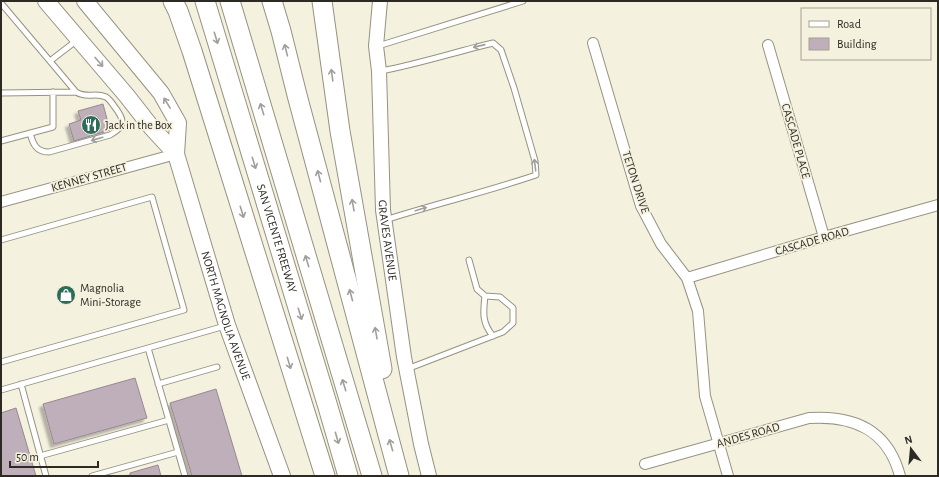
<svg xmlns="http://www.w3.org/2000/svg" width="939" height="477" viewBox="0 0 939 477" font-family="'Alegreya Sans',sans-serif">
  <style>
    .building { fill: #bfafba; stroke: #978793; filter: url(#shadow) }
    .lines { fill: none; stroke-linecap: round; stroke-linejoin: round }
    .service-casing { stroke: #969282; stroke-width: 7 }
    .minor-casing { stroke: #969282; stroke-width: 12 }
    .secondary-casing { stroke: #969282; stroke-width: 16 }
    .primary-casing { stroke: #969282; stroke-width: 18 }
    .motorway-casing { stroke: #969282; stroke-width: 21 }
    .service { stroke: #fff; stroke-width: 5 }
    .minor { stroke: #fff; stroke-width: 10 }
    .secondary { stroke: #fff; stroke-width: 14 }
    .primary { stroke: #fff; stroke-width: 16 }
    .motorway { stroke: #fff; stroke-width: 19 }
    .oneway { stroke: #a09f9c }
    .labels { text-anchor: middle; stroke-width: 3.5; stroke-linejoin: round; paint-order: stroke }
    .poi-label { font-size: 12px; fill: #2c2a23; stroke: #f4f1de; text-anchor: start }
    .street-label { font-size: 12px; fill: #2c2a23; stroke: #f4f1de }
  </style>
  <defs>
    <filter id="shadow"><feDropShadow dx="-3.5" dy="3.5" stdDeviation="1" flood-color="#0004"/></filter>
  </defs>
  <rect width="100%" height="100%" fill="#f4f1de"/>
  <path class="building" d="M103,104l7,26 -36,11 -5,-17 12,-4 -3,-9z
    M135,378l12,40 -93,26 -11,-40z
    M216,389l26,87h-50l-22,-73z
    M16,408l20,68h-35v-63z
    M158,465l3,11h-31v-3z"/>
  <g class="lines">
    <g class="service-casing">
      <path id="service" d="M1,3l75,89 -75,1
        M378,46l145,-45
        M50,61l26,-20
        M381,71c38,-7 74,-19 112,-28l8,7 13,38 21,73 1,14c-50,17 -101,29 -151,45
        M30,133c3,11 6,19 19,19l61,-17c16,-9 15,-15 4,-29 -2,-3 -5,-7 -8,-9 -11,-5 -19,2 -30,-5
        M1,141l52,-14v-35
        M1,240l151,-43 32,113 -183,52
        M485,296c-2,17 -3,27 8,40
        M148,348l37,128
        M407,369l96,-37 10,-9v-15l-13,-11 -15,-1 -8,-7 -8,-29
        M21,384l25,92
        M158,384l59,-17
        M1,390l224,-64
        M40,456l129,-36
        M92,476l86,-24"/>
    </g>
    <g class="minor-casing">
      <path id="minor" d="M593,43l48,163 20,38 26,34 11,33 7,85 23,80
        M768,45l56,192
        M1,202l175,-48
        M687,278l137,-41 114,-32
        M645,464l164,-46c45,-3 79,12 91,58"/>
    </g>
    <g class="secondary-casing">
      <g id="secondary">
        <path id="s1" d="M380,1l-4,45 3,25 4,139 21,147 17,87 8,32"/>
      </g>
    </g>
    <g class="primary-casing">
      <g id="primary">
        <path d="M46,1l81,95 25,32 24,26"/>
        <path id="s2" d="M85,1l76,92 17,30 -2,31 51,171 55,151"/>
      </g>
    </g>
    <g class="motorway-casing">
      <g id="motorway">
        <path d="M173,1l5,10 14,40 133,425"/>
        <path id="s3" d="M205,1l123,406 20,69"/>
        <path d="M230,1l142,475"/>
        <path d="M272,1l9,30 16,64 102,381"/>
        <path d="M322,1l18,130 42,238"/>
      </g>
    </g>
    <use href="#service" class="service"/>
    <use href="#minor" class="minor"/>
    <use href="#secondary" class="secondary"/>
    <use href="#primary" class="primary"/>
    <use href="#motorway" class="motorway"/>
  </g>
  <defs><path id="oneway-shaft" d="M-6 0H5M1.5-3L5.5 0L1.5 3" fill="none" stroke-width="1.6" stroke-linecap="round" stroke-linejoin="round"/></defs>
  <g class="oneway">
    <use href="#oneway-shaft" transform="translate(216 38) rotate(73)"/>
    <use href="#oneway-shaft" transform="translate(479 46) rotate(167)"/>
    <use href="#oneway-shaft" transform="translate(286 50) rotate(-104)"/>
    <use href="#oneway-shaft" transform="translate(99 62) rotate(49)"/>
    <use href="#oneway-shaft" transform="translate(332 75) rotate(-98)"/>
    <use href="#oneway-shaft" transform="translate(167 103) rotate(-122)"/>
    <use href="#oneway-shaft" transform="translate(262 109) rotate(-107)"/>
    <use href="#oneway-shaft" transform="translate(97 139) rotate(164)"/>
    <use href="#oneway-shaft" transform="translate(254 163) rotate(73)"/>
    <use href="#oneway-shaft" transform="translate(535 165) rotate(-97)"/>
    <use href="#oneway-shaft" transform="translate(319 176) rotate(-105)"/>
    <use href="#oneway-shaft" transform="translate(353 205) rotate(-100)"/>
    <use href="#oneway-shaft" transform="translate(421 209) rotate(-17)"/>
    <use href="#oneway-shaft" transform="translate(242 212) rotate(73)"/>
    <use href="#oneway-shaft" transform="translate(307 261) rotate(-107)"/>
    <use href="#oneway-shaft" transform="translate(351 295) rotate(-105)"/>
    <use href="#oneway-shaft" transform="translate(300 314) rotate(73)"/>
    <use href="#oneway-shaft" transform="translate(376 333) rotate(-100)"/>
    <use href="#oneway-shaft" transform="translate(289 363) rotate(73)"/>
    <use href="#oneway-shaft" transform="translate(344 385) rotate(-107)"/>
    <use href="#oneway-shaft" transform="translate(337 438) rotate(74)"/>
    <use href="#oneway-shaft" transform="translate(391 445) rotate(-106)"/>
  </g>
  <defs>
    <g id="restaurant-disc" transform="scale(1)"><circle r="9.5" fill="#2d6c59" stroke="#f4f1de"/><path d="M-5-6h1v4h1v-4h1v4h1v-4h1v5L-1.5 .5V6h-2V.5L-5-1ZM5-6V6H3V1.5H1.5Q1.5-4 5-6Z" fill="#fff"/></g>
    <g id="shop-disc" transform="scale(1)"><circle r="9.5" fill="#2d6c59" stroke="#f4f1de"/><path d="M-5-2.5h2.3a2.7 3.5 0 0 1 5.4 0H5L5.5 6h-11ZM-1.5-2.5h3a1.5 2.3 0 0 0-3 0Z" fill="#fff"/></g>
  </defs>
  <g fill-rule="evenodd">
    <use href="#restaurant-disc" x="91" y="125"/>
    <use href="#shop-disc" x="66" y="295"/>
  </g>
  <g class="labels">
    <g class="poi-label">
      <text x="105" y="129">Jack in the Box</text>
      <text x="80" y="292">Magnolia<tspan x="80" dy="14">Mini-Storage</tspan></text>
    </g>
    <g class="street-label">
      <text transform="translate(796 141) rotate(74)" y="4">CASCADE PLACE</text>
      <text transform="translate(89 177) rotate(-16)" y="4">KENNEY STREET</text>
      <text transform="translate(636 182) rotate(72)" y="4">TETON DRIVE</text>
      <text dy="4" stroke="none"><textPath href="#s3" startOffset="248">SAN VICENTE FREEWAY</textPath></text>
      <text dy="4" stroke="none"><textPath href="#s1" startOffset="240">GRAVES AVENUE</textPath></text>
      <text transform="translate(812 241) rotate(-16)" y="4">CASCADE ROAD</text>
      <text dy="4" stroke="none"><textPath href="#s2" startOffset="354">NORTH MAGNOLIA AVENUE</textPath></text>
      <text transform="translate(748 435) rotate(-16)" y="4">ANDES ROAD</text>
    </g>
  </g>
  <rect width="939" height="477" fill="none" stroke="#2c2a23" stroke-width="4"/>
  <rect x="801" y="8" width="130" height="52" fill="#f4f1de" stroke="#a4a193"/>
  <rect x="809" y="21" width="20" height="6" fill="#ffffff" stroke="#a4a193"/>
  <text x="837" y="28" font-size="12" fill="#2c2a23">Road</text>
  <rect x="809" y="38" width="20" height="12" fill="#bfafba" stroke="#a4a193"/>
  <text x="837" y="48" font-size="12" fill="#2c2a23">Building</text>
  <g transform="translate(911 449) rotate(344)" stroke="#f4f1de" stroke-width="3" paint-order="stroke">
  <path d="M0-3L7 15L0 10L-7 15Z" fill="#2c2a23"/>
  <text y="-6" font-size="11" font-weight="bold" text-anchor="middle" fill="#2c2a23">N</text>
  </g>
  <path d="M10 461v6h88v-6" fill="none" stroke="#2c2a23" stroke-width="2"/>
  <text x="16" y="461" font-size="12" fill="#2c2a23" stroke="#f4f1de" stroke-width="3" paint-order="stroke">50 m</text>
</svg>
